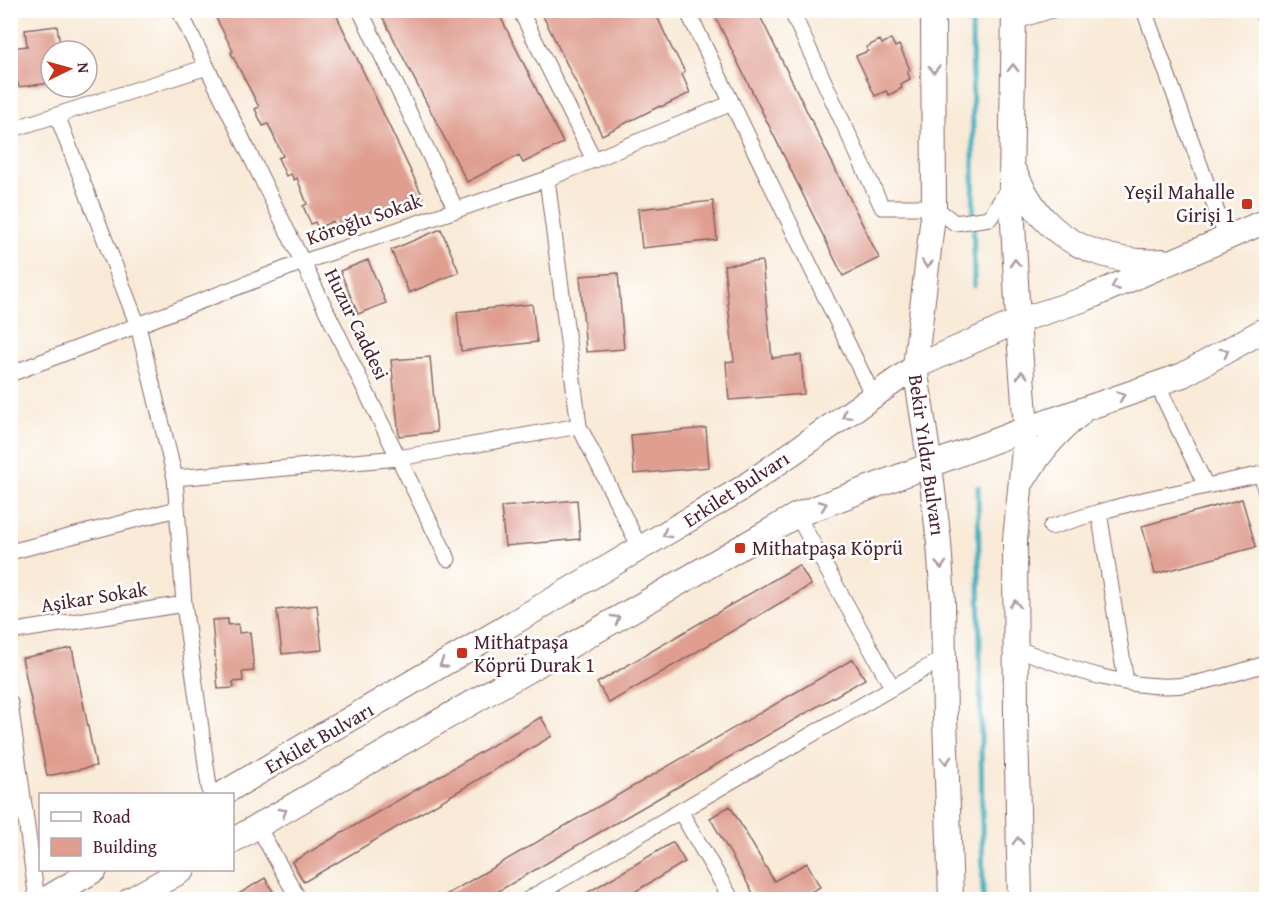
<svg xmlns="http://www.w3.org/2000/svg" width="1277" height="910" viewBox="0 0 1277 910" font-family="'Gentium Book Plus',serif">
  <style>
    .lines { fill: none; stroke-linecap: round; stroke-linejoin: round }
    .stream { stroke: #41afbf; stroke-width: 5 }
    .building { fill: #df9e90 }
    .street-casing { stroke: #876667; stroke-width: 17 }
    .primary-casing { stroke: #876667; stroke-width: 26 }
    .street { stroke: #fff; stroke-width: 15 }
    .primary { stroke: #fff; stroke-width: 24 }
    .oneway { stroke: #ae9aa0 }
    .poi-dot { fill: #c8321e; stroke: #fff; stroke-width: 2 }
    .labels { text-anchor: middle; stroke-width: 5; stroke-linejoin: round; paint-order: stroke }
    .poi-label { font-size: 20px; fill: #4a1f2b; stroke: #fff; text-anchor: start }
    .street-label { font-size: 20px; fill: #4a1f2b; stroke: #fff }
  </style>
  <rect width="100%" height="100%" fill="#fff"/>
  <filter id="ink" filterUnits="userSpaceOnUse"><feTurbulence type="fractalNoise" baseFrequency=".0167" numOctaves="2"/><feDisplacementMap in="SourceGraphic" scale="12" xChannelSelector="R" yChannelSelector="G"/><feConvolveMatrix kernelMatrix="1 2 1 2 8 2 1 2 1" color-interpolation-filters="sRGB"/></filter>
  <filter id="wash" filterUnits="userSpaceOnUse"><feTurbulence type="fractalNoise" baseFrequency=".008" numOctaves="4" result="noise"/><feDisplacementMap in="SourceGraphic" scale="24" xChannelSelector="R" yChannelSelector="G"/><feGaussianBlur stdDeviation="1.35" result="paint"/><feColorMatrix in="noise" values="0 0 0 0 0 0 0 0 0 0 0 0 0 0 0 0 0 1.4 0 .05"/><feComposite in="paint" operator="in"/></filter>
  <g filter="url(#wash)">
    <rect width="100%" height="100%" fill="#f8ead7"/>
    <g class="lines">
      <path class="stream" d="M972,10l2,276
        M978,487l5,413"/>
    </g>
    <g id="blocks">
      <path class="building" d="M212,10h122l89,187 -40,20 -4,-9 -33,14 -1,-2 -10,5 -2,-4 -15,7 -3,-6 -4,2 -8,-18 4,-2 -10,-26 -3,2 -3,-6 -5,2 -8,-18 5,-2 -3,-6 -12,-26 -5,2 -8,-17 4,-2 -28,-54 2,-2z
        M379,10h118l66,133 -40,20 -4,-8 -52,27z
        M540,10h114l20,43h1l10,19 -3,2 8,19 -29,14 -1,-1 -58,29z
        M712,10h45l122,248 -36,18z
        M57,26l4,25h-10v32l-33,4v-4l-8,2v-24l3,-1 -2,-12 16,-2 -2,-16z
        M891,39l4,8 4,-2 7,15 4,10 -3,1 3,8 -9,5 1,4 -13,7 -3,-4 -11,5 -19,-40 12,-5 -2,-4 14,-7 2,4z
        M713,201l4,39 -75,8 -4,-39z
        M441,229l18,43 -50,21 -18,-43z
        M368,260l18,43 -28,11 -18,-43z
        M762,261l10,97 29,-3 3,39 -75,6 -3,-38 8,-1 -10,-96z
        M618,273l6,76 -38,3 -6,-76z
        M532,304l5,38 -76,9 -4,-39z
        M430,357l7,75 -38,4 -8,-76z
        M706,428l3,39 -75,7 -3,-39z
        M1242,499l14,48 -101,27 -13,-48z
        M577,500l3,39 -75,7 -4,-39z
        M799,565l12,20 -202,118 -12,-20z
        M317,605l5,45 -40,4 -5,-44z
        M228,619v6l10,-1 1,9 11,-1 4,39 -12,1 1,9 -10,1 1,6 -16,1 -6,-69z
        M72,648l24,118 -49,10 -25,-118z
        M853,659l12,20 -165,95 -217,126h-46z
        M541,717l11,19 -248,146 -12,-20z
        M730,806l44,75 33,-18 13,24 -23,13h-40l-47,-82z
        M673,842l12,20 -64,38h-46z
        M265,878l13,22h-49z"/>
    </g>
  </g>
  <g filter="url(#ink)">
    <use href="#blocks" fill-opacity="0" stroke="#876667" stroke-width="1.5"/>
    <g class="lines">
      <g class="street-casing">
        <path id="street" d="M179,10l269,549
          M360,10l96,200
          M520,10l74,150
          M687,10l186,386
          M791,10l91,197h52l21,16 35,-5 21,-34
          M1144,10l82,227
          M1262,10l4,13
          M1014,22l38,-12
          M57,115l81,211 37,152 9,126 26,190
          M10,130l197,-63
          M547,179l32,247 61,122
          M10,374l293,-112 244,-83 185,-76
          M1157,384l49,102
          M1262,474l4,21
          M175,478l224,-20 180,-32
          M1099,512l27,170
          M797,515l95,172
          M1051,527l48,-15 48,-13 119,-26
          M10,552l167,-43
          M10,632l174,-28
          M1015,648c51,19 121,46 175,36 26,-4 51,-13 76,-20
          M10,703l27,197
          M680,811l52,89
          M258,827l41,73
          M527,900l418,-243"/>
      </g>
      <g class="primary-casing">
        <path id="primary" d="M933,10l1,197 -19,160 15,98 9,78 4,59 2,117 6,181
          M1014,10l-3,173 7,138 8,108 -11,111 1,181 4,179
          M1013,169c9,18 18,36 32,51 29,31 77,44 119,41
          M1024,479c15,-26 31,-45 55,-64
          M222,794l519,-305 174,-122 103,-46 67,-22 181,-78
          M232,841l565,-326 229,-86 157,-54 83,-46
          M44,900l51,-30
          M130,900l53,-30"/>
      </g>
      <use href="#street" class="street"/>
      <use href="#primary" class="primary"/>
    </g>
    <defs><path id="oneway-chevron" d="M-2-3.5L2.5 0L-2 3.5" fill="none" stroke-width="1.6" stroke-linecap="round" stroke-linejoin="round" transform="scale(1.5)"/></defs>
    <g class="oneway">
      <use href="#oneway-chevron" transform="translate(1013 68) rotate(-89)"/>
      <use href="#oneway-chevron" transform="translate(934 69) rotate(90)"/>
      <use href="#oneway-chevron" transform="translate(1015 263) rotate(-93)"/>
      <use href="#oneway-chevron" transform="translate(927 264) rotate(97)"/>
      <use href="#oneway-chevron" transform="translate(1115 286) rotate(157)"/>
      <use href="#oneway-chevron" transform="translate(1225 352) rotate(-29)"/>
      <use href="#oneway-chevron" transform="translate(1022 375) rotate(-95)"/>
      <use href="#oneway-chevron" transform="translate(1121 396) rotate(-19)"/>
      <use href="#oneway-chevron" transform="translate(846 415) rotate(145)"/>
      <use href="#oneway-chevron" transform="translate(823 505) rotate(-20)"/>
      <use href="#oneway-chevron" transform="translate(666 534) rotate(150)"/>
      <use href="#oneway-chevron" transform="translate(941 565) rotate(86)"/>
      <use href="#oneway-chevron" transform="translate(1015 604) rotate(-90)"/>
      <use href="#oneway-chevron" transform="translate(616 619) rotate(-30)"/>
      <use href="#oneway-chevron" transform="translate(443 664) rotate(150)"/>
      <use href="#oneway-chevron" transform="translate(946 760) rotate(88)"/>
      <use href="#oneway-chevron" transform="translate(283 812) rotate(-30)"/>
      <use href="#oneway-chevron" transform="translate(1018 841) rotate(-91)"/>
    </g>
  </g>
  <g class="poi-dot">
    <rect x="1241" y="198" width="12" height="12" rx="3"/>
    <rect x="734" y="542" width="12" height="12" rx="3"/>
    <rect x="456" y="647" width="12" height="12" rx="3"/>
  </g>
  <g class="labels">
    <g class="poi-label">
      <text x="1235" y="199" text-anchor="end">Yeşil Mahalle<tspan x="1235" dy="23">Girişi 1</tspan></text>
      <text x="752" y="555">Mithatpaşa Köprü</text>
      <text x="474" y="649">Mithatpaşa<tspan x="474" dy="23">Köprü Durak 1</tspan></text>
    </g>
    <g class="street-label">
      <text transform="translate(364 219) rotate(-19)" y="7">Köroğlu Sokak</text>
      <text transform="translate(357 324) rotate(64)" y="7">Huzur Caddesi</text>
      <text transform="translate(927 455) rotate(82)" y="7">Bekir Yıldız Bulvarı</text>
      <text transform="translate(736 489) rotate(-33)" y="7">Erkilet Bulvarı</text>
      <text transform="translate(94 597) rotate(-9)" y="7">Aşikar Sokak</text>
      <text transform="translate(319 738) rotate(-30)" y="7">Erkilet Bulvarı</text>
    </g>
  </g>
  <rect width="1277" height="910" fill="none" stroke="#fff" stroke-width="36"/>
  <rect x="39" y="793" width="195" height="78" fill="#ffffff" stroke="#b7a5aa" stroke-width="1.5"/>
  <rect x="51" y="812" width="30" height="9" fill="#ffffff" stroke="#b7a5aa" stroke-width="1.5"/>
  <text x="93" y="823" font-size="18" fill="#4a1f2b">Road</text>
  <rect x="51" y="838" width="30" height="18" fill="#df9e90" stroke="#b7a5aa" stroke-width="1.5"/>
  <text x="93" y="853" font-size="18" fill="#4a1f2b">Building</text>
  <g transform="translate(69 69) rotate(85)"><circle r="28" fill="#ffffff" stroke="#b7a5aa" stroke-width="1.5"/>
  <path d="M0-4.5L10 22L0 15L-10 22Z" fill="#c8321e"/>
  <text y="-9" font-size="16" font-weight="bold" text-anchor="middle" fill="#4a1f2b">N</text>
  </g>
</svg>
